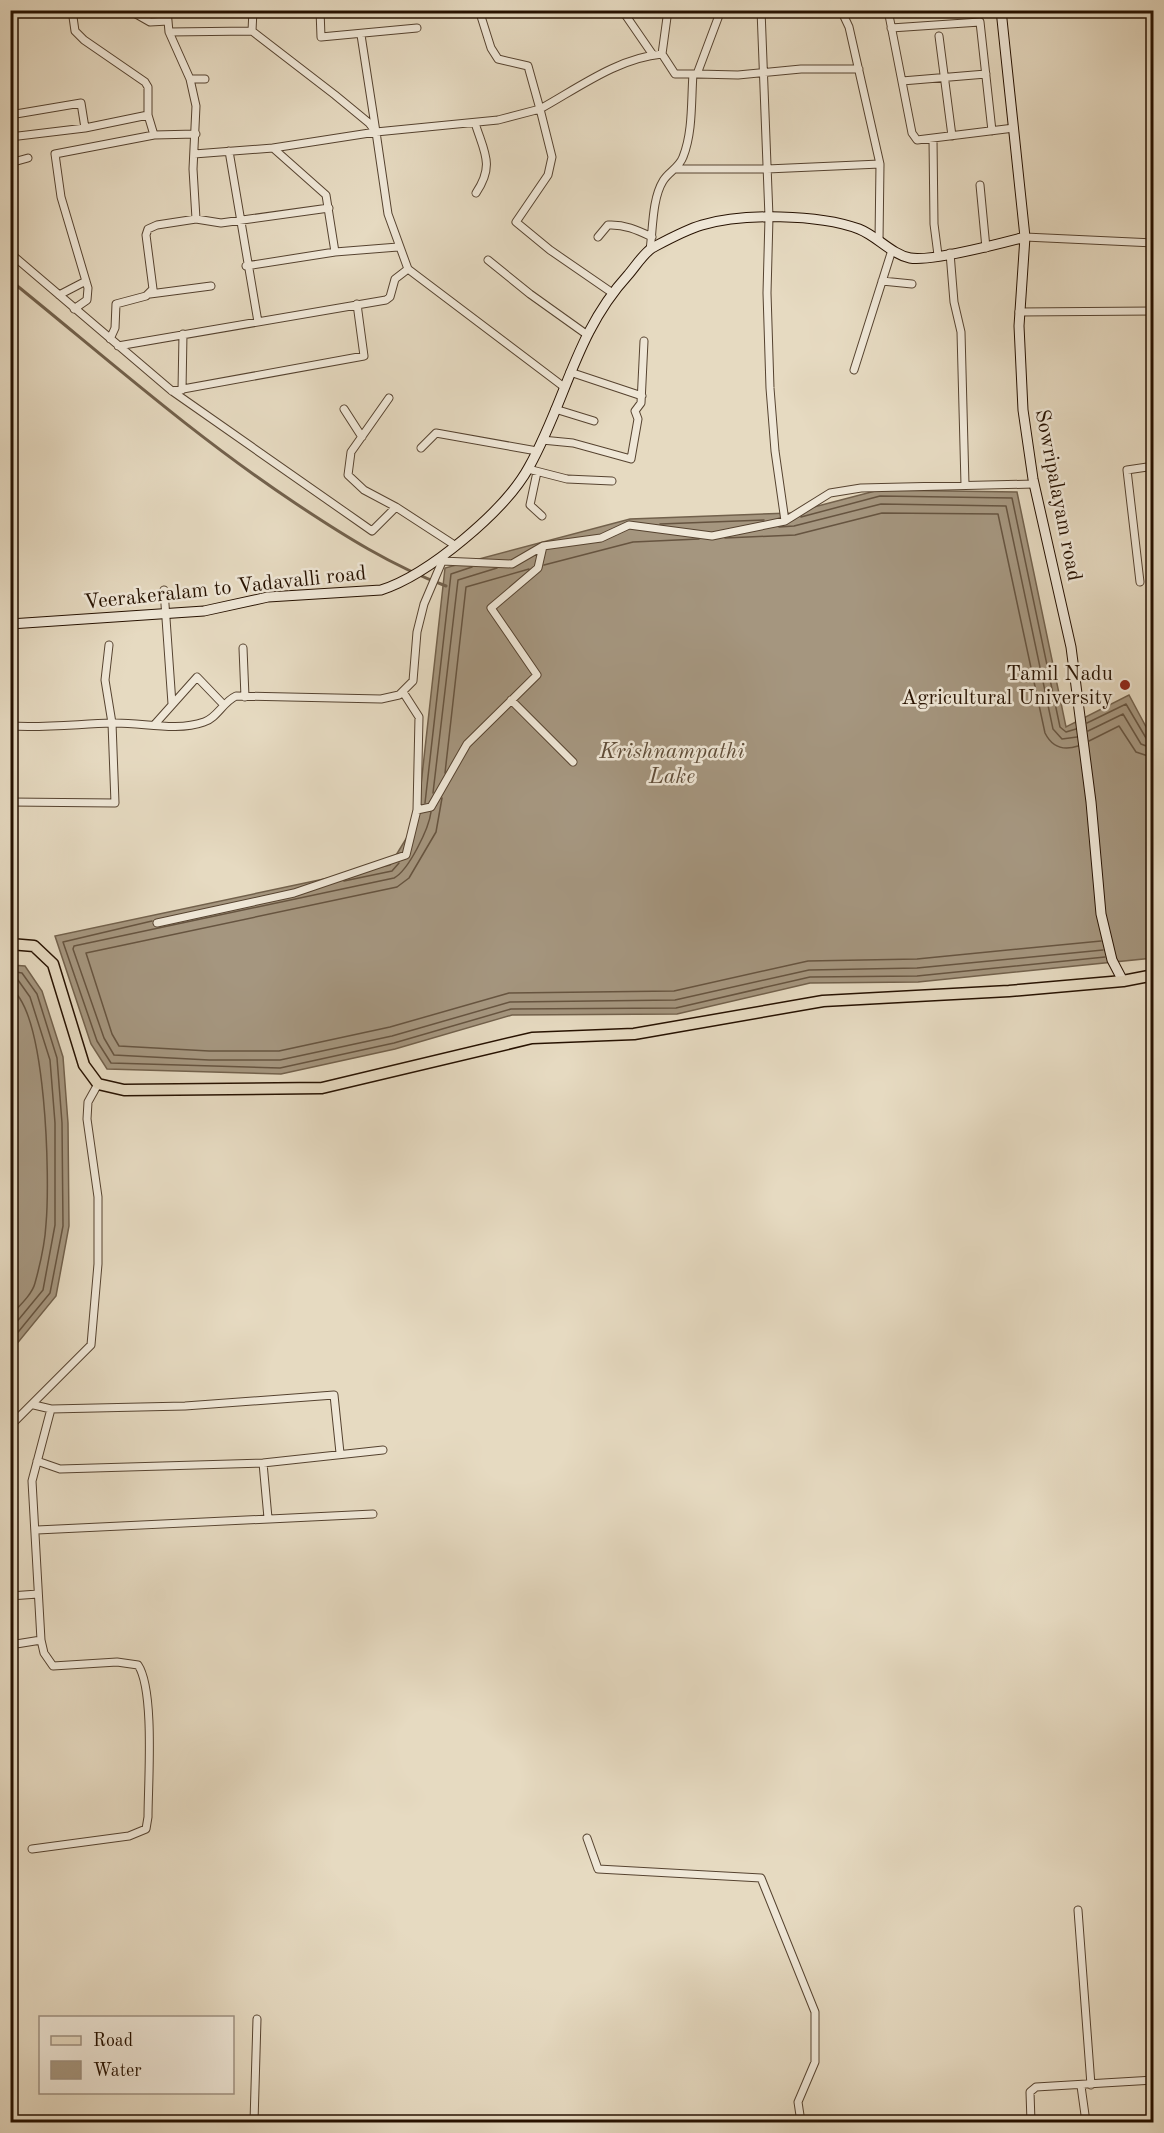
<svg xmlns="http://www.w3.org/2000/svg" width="1164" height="2133" viewBox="0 0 1164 2133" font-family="'Old Standard TT',serif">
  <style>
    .water { fill: #a5967f; stroke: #72614c; stroke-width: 1.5 }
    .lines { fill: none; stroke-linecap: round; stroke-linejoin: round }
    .shore { stroke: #665440; stroke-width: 1.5 }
    .stream { stroke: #72614c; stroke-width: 3 }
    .street-casing { stroke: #564330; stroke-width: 9 }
    .secondary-casing { stroke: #261100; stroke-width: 11 }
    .primary-casing { stroke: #261100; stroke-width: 13 }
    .street { stroke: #efe7d7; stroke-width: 7 }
    .secondary { stroke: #efe7d7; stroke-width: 9 }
    .primary { stroke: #e6dac1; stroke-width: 10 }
    .poi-dot { fill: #8f2418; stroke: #efe7d7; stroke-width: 2 }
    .labels { text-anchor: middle; stroke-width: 5; stroke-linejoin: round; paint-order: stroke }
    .street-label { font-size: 21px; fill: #261100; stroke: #efe7d7 }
    .poi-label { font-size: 21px; fill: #261100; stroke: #efe7d7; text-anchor: end }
    .water-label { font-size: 22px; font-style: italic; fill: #5f4d39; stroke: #efe7d7 }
  </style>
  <rect width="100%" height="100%" fill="#e6dac1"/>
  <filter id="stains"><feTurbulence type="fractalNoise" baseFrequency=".00333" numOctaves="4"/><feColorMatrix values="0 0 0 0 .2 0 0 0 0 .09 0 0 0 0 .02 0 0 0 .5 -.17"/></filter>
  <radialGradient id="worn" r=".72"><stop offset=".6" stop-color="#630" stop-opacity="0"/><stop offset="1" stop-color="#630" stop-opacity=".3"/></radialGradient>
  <path class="water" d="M879,490l138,2 49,235 63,-32 24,45v218l-235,24 -108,1 -133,31 -165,1 -117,34 -114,25 -174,-5 -16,-25 -36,-108 335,-71 27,-44 28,-253 185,-49 161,-6z
    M11,965l14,1 17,25 21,66 5,66 1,103 -13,70 -45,55z"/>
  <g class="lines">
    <path class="shore" d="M801,517l79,-21 132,2 48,229 6,5 10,-3
      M660,524l104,-4
      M779,527l15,-1 87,-22 125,2 47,223 9,10 15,-2
      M725,538l70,-3 87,-22 116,1 47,219c7,14 18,18 33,13
      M544,565l89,-23 66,-3
      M1087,723l39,-19 20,34 8,3
      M1088,731l35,-17 18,30 13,5
      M1089,741l30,-15 17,26 18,6
      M445,773l21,-186 63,-18
      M433,793l25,-213 39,-12
      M442,798l-6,34 -27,46 -12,9 -311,66 26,81 7,12 90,5h70l111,-24 119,-34 165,-2 134,-30 109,-2 184,-18
      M425,803l26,-229 21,-7
      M431,812c-2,16 -22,58 -37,66l-320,68 -1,3 31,89 10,17 95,5h71l112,-24 118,-34 165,-2 134,-30 108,-2 186,-18
      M344,881l48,-10 7,-8
      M152,921l-89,21 34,99 14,22 169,5 114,-25 117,-34 165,-1 134,-31 107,-1 188,-19
      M10,971l12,2 15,21 20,64 5,65 1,103 -13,67 -40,49
      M10,978l8,2 12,17 20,63 5,63v102l-12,65 -33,40
      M10,988c37,23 40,193 36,236 -1,19 -6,41 -11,59 -3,12 -17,24 -25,33"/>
    <path class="stream" d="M10,280c94,76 184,156 285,223 48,32 97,63 151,83"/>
    <g class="street-casing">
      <path id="street" d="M72,10l3,21 9,9 61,42 3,5v28l6,20
        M129,10l21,12 18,-1
        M167,10l2,22 21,47 6,27 -3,63 3,50
        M320,10l1,27 96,-9
        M479,10l12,38 7,11 30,7 12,43c38,-21 78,-51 122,-55l13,20h18c-2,27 0,58 -10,83 -4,11 -15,15 -20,24 -11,18 -10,48 -13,69
        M622,10l31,45
        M761,10l8,207 -2,76 3,95 5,63 10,70
        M841,10l8,17 31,137 -1,77
        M888,10l24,123 5,7 97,-12
        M891,28l89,-6 12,109
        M252,31l1,-21
        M169,32l83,-1 83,64 34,28 7,9 -15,-97
        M939,36l13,100
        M662,54l6,-44
        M693,74h4l24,-64
        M697,74l41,1 63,-6h58
        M190,79h15
        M902,81l84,-7
        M10,115l71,-12 4,25
        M475,123c9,29 20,42 1,70
        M10,137l75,-9 63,-13
        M933,139l1,85 4,31
        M273,148l103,-16
        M229,151l29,171
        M194,154l79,-6 53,47 9,57
        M10,163l18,-5
        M677,169h90l113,-5
        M980,185l6,63
        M598,237l10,-12c16,-1 29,5 44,12
        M1025,237l129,6
        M10,253l162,138 200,140 24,-24 60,39
        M950,253l4,49 7,30 4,153
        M488,260l42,34 56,40
        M246,266l89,-14 63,-5
        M882,281l30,3
        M150,294l61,-8
        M59,295l27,-14
        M74,309l13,-9 1,-12 -27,-91 -6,-43 99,-19 42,-1
        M1019,312l135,-1
        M110,339l5,-11 1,-24 30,-8 7,-7 -7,-54 2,-6 9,-4 39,-6 25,4 108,-15
        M118,346l268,-46 4,-3 5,-18 13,-10
        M854,370l38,-120
        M570,372l72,24
        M564,387l-156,-118 -20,-55 -12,-82 122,-12 42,-11 12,48 -4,18 -32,47 34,28 61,42
        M182,390l1,-56
        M172,391l192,-35 -7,-52
        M389,398l-38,54 -3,23 16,15 32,17
        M344,409l18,28
        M555,409l39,12
        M542,440l31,3 58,16 7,-40 -3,-8 6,-8 3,-62
        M421,448l15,-15 101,18
        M528,469l39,10 45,2
        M537,472l-7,33 12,11
        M442,561l70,3 31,-18 58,-8 28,-13 83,11 73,-15 45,-28 31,-5 173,-4
        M1140,582l-13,-112 27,-4
        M164,590l8,114
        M243,648l2,49
        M511,700l62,62
        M155,724l42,-47 26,27
        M10,726c35,2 68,-2 102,-3 30,-1 64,9 92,-1 13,-4 19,-20 32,-26l145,3 18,-4 14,-14 4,-49 7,-28 20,-47
        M10,802l105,1 -3,-80 -7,-43 4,-35
        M417,810l14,-3 36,-63 70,-69 -46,-67 47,-40 5,-22
        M157,923l137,-30 112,-38 11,-45 2,-93 -16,-25
        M34,1405l17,4
        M10,1426l81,-81 7,-81v-67l-11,-78 1,-17 10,-18
        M37,1461l23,8 203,-6 120,-13
        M263,1463l5,55
        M37,1530l336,-16
        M10,1596l28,-2
        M10,1645l31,-5
        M587,1838l11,31 163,9 54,134v50l-17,40 3,20
        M32,1849l97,-13 17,-7 2,-12c0,-33 7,-127 -10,-152l-21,-3 -64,4 -9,-13 -3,-13 -9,-159 19,-72 134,-3 149,-11 6,58
        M1078,1910l13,175
        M1081,2086l5,36
        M254,2122l3,-103
        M1031,2122l-1,-30 6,-5 118,-7"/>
    </g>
    <g class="secondary-casing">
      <path id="secondary" d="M1001,10l24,227 -6,89 4,84 10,69 38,168 20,155 10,112 11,46 11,21
        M10,624l194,-13 64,-14 113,-7c47,-15 124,-79 148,-123 37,-66 46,-134 99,-192 7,-8 15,-21 24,-27 15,-8 33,-18 50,-23 41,-12 116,-11 157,4 18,7 32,25 51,29 21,4 92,-15 115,-21"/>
    </g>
    <g class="primary-casing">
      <path id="primary" d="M10,944l24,2 19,18 31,101 14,19 26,6 198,-2 210,-50 102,-4 189,-33 186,-10 114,-10 31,-6"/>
    </g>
    <use href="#street" class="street"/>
    <use href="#secondary" class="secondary"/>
    <use href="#primary" class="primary"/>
  </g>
  <circle class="poi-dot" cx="1125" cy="685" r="6"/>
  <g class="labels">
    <g class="street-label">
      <text transform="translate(1059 495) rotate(79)" y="7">Sowripalayam road</text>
      <text transform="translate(225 587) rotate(-6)" y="7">Veerakeralam to Vadavalli road</text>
    </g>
    <g class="poi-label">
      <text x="1113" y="680">Tamil Nadu<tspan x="1113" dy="24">Agricultural University</tspan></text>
    </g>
    <g class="water-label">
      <text x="672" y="758">Krishnampathi<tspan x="672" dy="25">Lake</tspan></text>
    </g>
  </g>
  <rect width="1164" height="2133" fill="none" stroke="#e6dac1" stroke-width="36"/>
  <rect x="12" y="12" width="1140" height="2109" fill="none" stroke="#261100" stroke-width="3"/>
  <rect x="18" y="18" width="1128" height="2097" fill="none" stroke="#261100" stroke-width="1.5"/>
  <rect x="39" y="2016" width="195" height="78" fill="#efe7d7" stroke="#9f9181" stroke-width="1.5"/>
  <rect x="51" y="2036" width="30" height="9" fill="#e6dac1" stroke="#9f9181" stroke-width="1.5"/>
  <text x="93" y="2046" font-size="18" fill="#261100">Road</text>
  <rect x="51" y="2061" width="30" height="18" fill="#a5967f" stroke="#9f9181" stroke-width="1.5"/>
  <text x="93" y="2076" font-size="18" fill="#261100">Water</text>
  <rect width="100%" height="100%" filter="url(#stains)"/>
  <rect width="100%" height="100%" fill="url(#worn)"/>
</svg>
